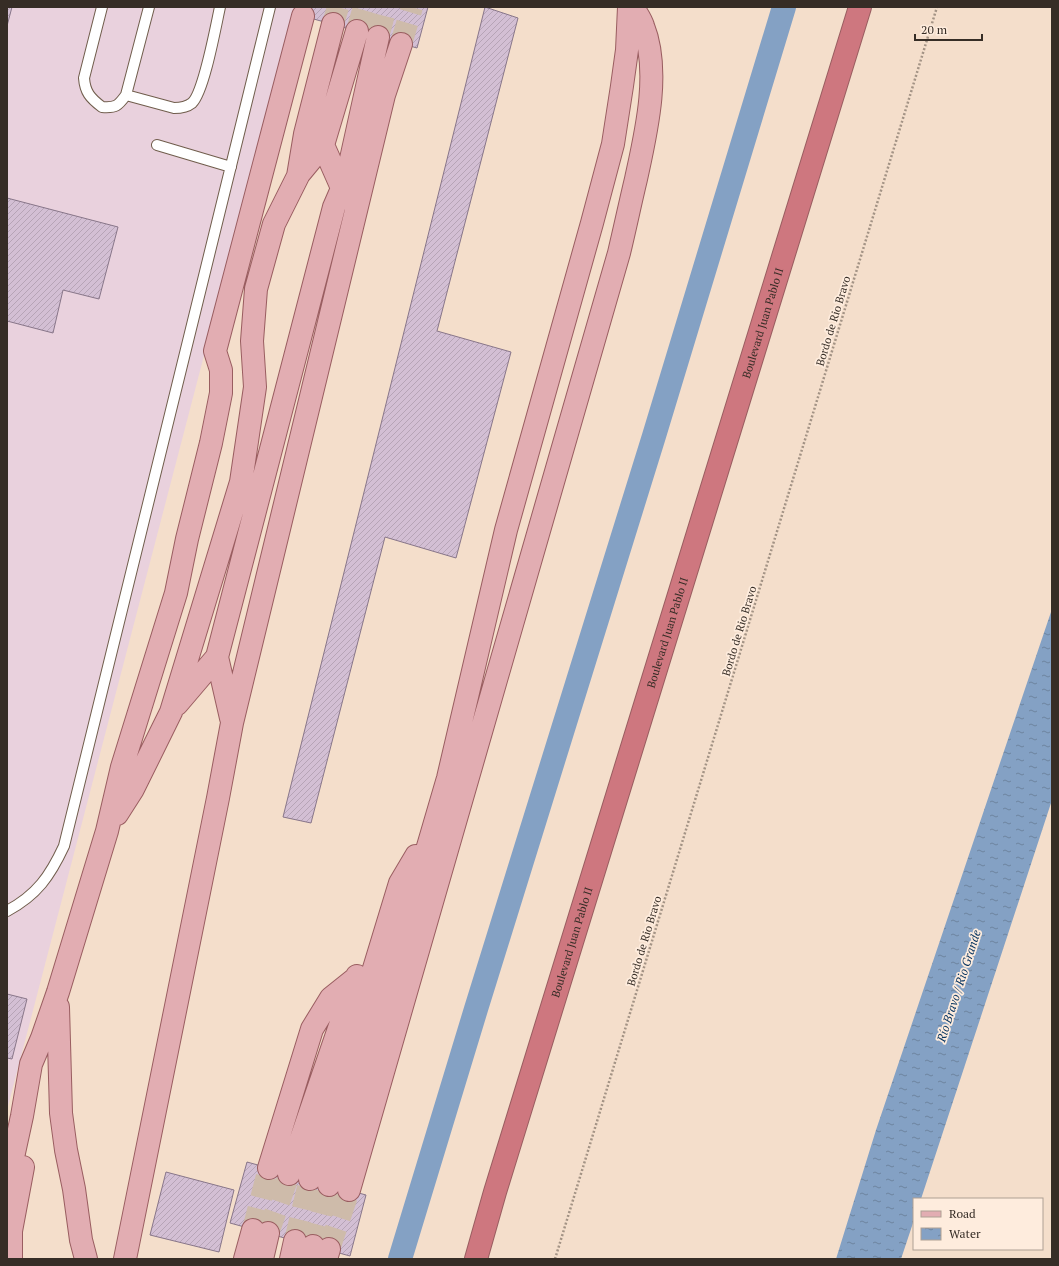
<svg xmlns="http://www.w3.org/2000/svg" width="1059" height="1266" viewBox="0 0 1059 1266" font-family="'PT Serif',serif">
  <style>
    .industrial { fill: #e9d1dd }
    .water { fill: url(#water-ripples) }
    .lines { fill: none; stroke-linecap: round; stroke-linejoin: round }
    .canal { stroke: #84a1c4; stroke-width: 24 }
    .building { fill: url(#building-hatch); stroke: #887689 }
    .primary-tunnel { stroke: #cebbaa; stroke-width: 22; stroke-dasharray: 22 11; stroke-linecap: butt }
    .lane-casing { stroke: #705d4c; stroke-width: 12 }
    .primary-casing { stroke: #995d60; stroke-width: 24 }
    .highway-casing { stroke: #995d60; stroke-width: 24 }
    .path { stroke: #a39385; stroke-width: 2.5; stroke-dasharray: 2 2; stroke-linecap: butt }
    .lane { stroke: #fff; stroke-width: 10 }
    .primary { stroke: #e2adb2; stroke-width: 22 }
    .highway { stroke: #ce777f; stroke-width: 22 }
    .labels { text-anchor: middle; stroke-width: 3.5; stroke-linejoin: round; paint-order: stroke }
    .street-label { font-size: 11px; fill: #362d26; stroke: #feecdd }
    .water-label { font-size: 12px; font-style: italic; fill: #093662; stroke: #feecdd }
  </style>
  <defs>
    <pattern id="water-ripples" width="26" height="14" patternUnits="userSpaceOnUse"><rect width="26" height="14" fill="#84a1c4"/><path d="M2 4q2-2 4 0t4 0M15 11q2-2 4 0t4 0" fill="none" stroke="#6d849f"/></pattern>
    <pattern id="building-hatch" width="6" height="6" patternUnits="userSpaceOnUse"><rect width="6" height="6" fill="#d3bfd4"/><path d="M-1 1l2-2M0 6l6-6M5 7l2-2" fill="none" stroke="#b6a4b6"/></pattern>
  </defs>
  <rect width="100%" height="100%" fill="#f4decb"/>
  <path class="industrial" d="M7,7h288l-288,1103z"/>
  <path class="water" d="M1052,609v191l-131,399h-7v21l-13,39h-65l40,-129z"/>
  <g class="lines">
    <path class="canal" d="M400,1259l76,-250 178,-573 130,-429"/>
  </g>
  <path class="building" d="M7,7h5l-5,19z
    M298,7h130l-11,41 -114,-32z
    M485,7l33,11 -81,313 74,21 -55,206 -71,-21 -74,286 -28,-6z
    M7,198l111,29 -19,72 -36,-9 -10,43 -46,-12z
    M7,994l20,5 -15,60 -5,-1z
    M247,1162l119,33 -16,61 -120,-33z
    M166,1172l68,18 -15,62 -69,-17z"/>
  <g class="lines">
    <path class="primary-tunnel" d="M333,24l5,-17
      M357,31l7,-24
      M378,37l8,-30
      M401,44l11,-37
      M253,1230l16,-62
      M268,1233l21,-59
      M295,1241l15,-62
      M313,1246l16,-61
      M329,1249l20,-59"/>
    <g class="lane-casing">
      <path id="lane" d="M102,7l-18,71c1,14 6,20 18,29 14,1 16,-1 24,-12l23,-88
        M126,95l48,13c7,0 13,-1 18,-5 12,-11 24,-78 28,-96
        M157,145l74,22
        M7,911c30,-16 43,-35 57,-65l206,-839"/>
    </g>
    <g class="primary-casing">
      <path id="primary" d="M323,145l19,43
        M299,174l24,-29 34,-114
        M217,657l14,61
        M177,704l40,-47 117,-450 13,-30 31,-140
        M117,814l16,-25 38,-77 70,-230 14,-95 -3,-46 4,-52 18,-65 24,-48 7,-42 28,-110
        M58,1007l3,106 5,37 8,39 7,51 5,19
        M269,1168l43,-139 19,-31 25,-20
        M289,1174l68,-198
        M310,1179l90,-296 16,-27
        M7,1185l15,-69 9,-52 11,-26 16,-46 49,-161 15,-64 54,-174 11,-54 24,-96 10,-50v-23l-6,-19 88,-335
        M329,1185l119,-407 58,-248 86,-307 21,-79 9,-58 5,-36 2,-43
        M349,1190l270,-937c6,-25 11,-49 17,-74 10,-46 25,-108 7,-153 -2,-7 -7,-13 -10,-19
        M11,1259v-28l12,-64
        M125,1259l93,-461 14,-75 152,-628 17,-51
        M245,1259l8,-29
        M262,1259l6,-26
        M291,1259l4,-18
        M309,1259l4,-13
        M326,1259l3,-10"/>
    </g>
    <g class="highway-casing">
      <g id="highway">
        <path id="s1" d="M476,1259l19,-67 365,-1185"/>
      </g>
    </g>
    <path class="path" d="M555,1259l382,-1252"/>
    <use href="#lane" class="lane"/>
    <use href="#primary" class="primary"/>
    <use href="#highway" class="highway"/>
  </g>
  <g class="labels">
    <g class="street-label">
      <text transform="translate(833 321) rotate(-73)" y="4">Bordo de Rio Bravo</text>
      <text dy="4" stroke="none"><textPath href="#s1" startOffset="979">Boulevard Juan Pablo II</textPath></text>
      <text transform="translate(739 631) rotate(-73)" y="4">Bordo de Rio Bravo</text>
      <text dy="4" stroke="none"><textPath href="#s1" startOffset="655">Boulevard Juan Pablo II</textPath></text>
      <text transform="translate(644 941) rotate(-73)" y="4">Bordo de Rio Bravo</text>
      <text dy="4" stroke="none"><textPath href="#s1" startOffset="331">Boulevard Juan Pablo II</textPath></text>
    </g>
    <g class="water-label">
      <text transform="translate(959 986) rotate(-72)" y="4">Río Bravo / Rio Grande</text>
    </g>
  </g>
  <rect width="1059" height="1266" fill="none" stroke="#362d26" stroke-width="16"/>
  <rect x="913" y="1198" width="130" height="52" fill="#feecdd" stroke="#aea094"/>
  <rect x="921" y="1211" width="20" height="6" fill="#e2adb2" stroke="#aea094"/>
  <text x="949" y="1218" font-size="12" fill="#362d26">Road</text>
  <rect x="921" y="1228" width="20" height="12" fill="url(#water-ripples)" stroke="#aea094"/>
  <text x="949" y="1238" font-size="12" fill="#362d26">Water</text>
  <path d="M915 34v6h67v-6" fill="none" stroke="#362d26" stroke-width="2"/>
  <text x="921" y="34" font-size="12" fill="#362d26" stroke="#feecdd" stroke-width="3" paint-order="stroke">20 m</text>
</svg>
